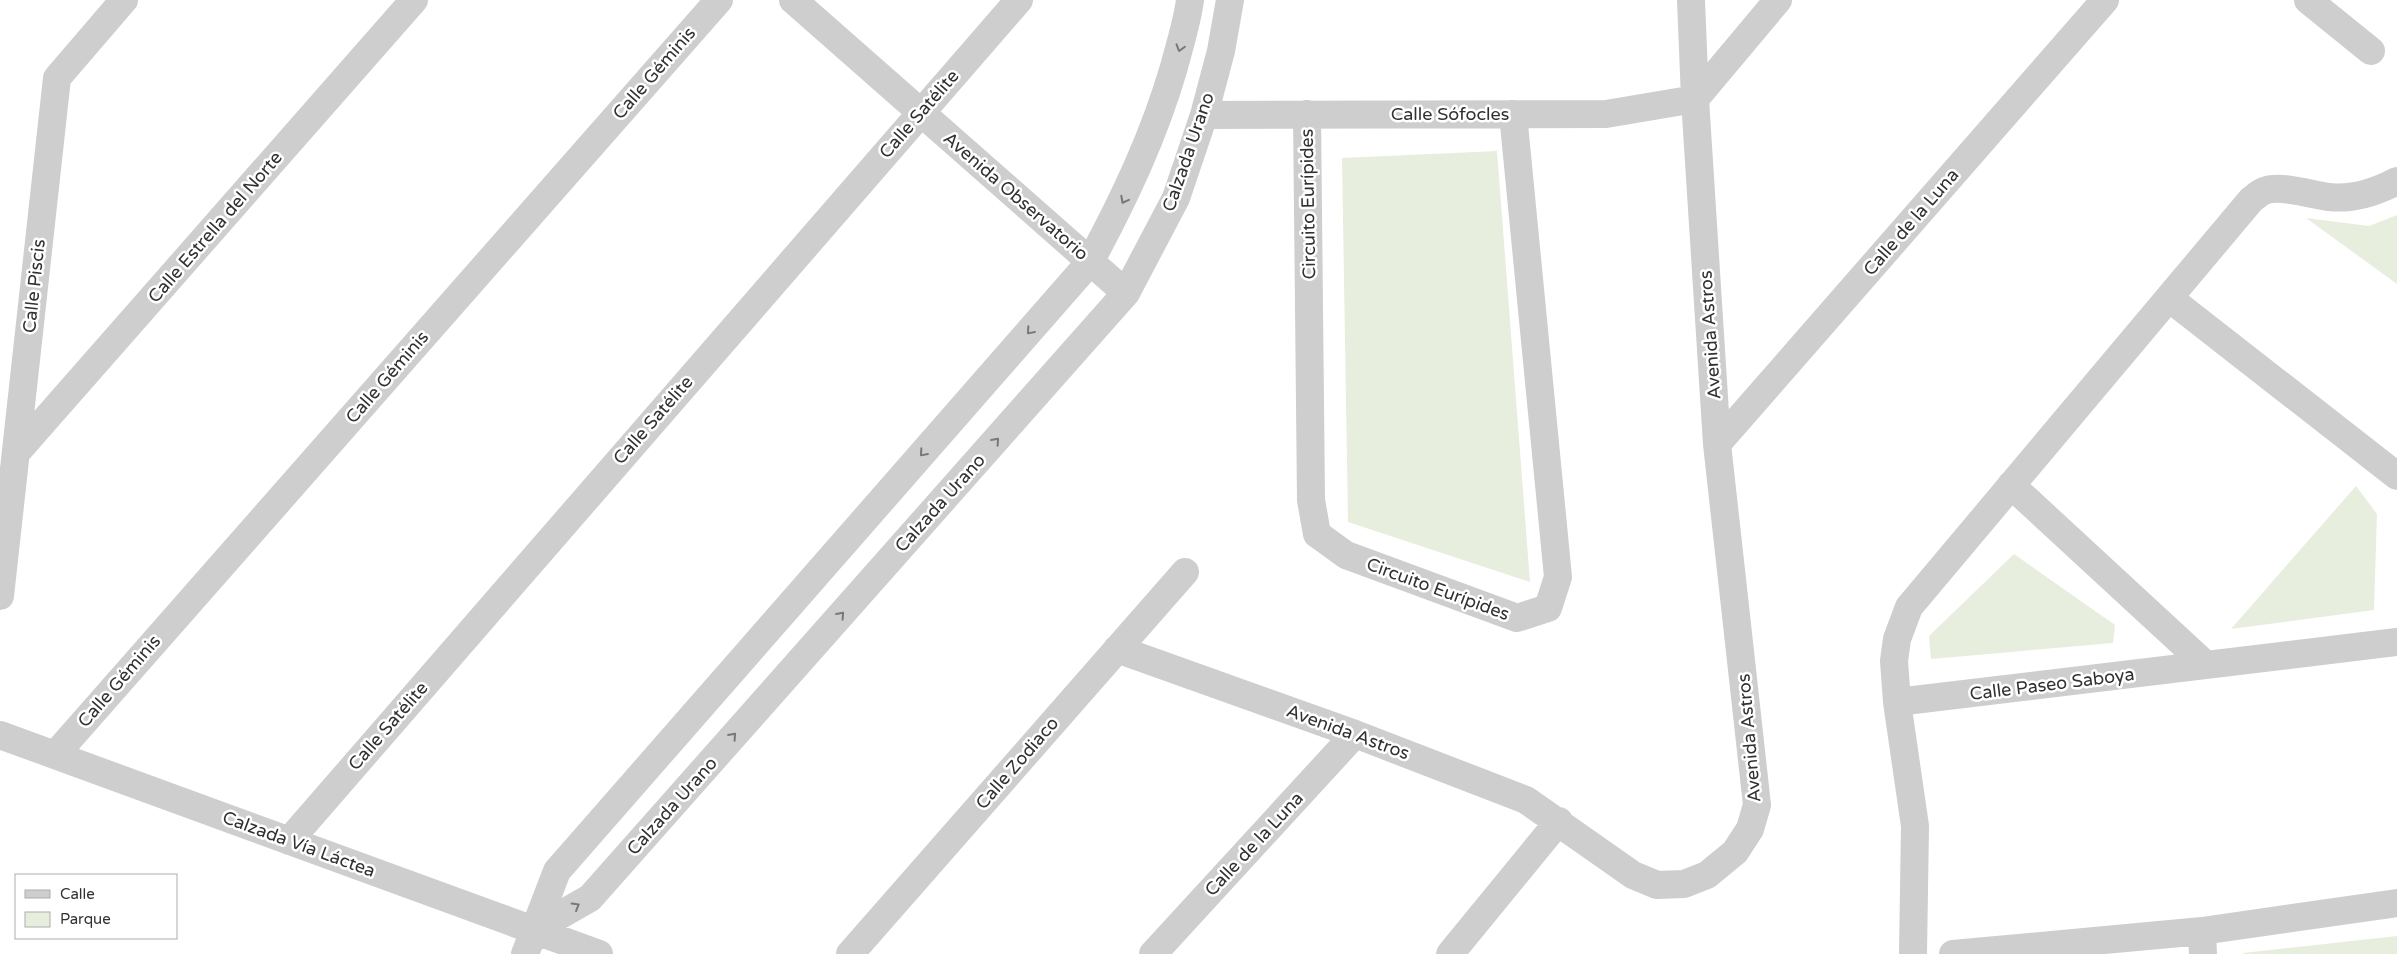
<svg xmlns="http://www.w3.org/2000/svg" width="2397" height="954" viewBox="0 0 2397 954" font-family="'Varela Round',sans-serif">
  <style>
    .green { fill: #e8eede }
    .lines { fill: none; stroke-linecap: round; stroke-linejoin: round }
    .street { stroke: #cecece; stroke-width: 28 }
    .oneway { stroke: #787878 }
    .labels { text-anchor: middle; stroke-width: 5; stroke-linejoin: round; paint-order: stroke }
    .street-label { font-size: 18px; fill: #313131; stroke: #fff }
  </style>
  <rect width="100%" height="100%" fill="#fff"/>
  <path class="green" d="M1497,151l33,431 -182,-60 -6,-364z
    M2397,215v69l-91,-66 63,8z
    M2356,486l21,28 -3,96 -143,19z
    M2014,554l101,71 -2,18 -182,16 -2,-23z
    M2397,936v18h-154v-1z"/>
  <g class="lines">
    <path class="street" d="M793,0l333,293
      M2308,0l63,51
      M1307,114l4,386 6,34 29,21 171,63 31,-10 10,-31 -45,-463
      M1204,115l402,-1 89,-15 83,-99
      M2169,298l228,178
      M1717,444l388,-444
      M16,453l398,-453
      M2011,485l195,180
      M0,596l57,-518 67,-78
      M1117,649l238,85 171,66 107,75 24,10 27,-1 23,-9 28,-23 15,-23 7,-24 -40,-361 -22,-345 -4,-99
      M1897,702l500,-60
      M0,735l599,219
      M55,755l664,-755
      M289,841l730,-841
      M534,930l56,-32 536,-605 50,-95 28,-83 17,-64 9,-51
      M2202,931l1,23
      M525,954l32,-83 533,-609c34,-63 64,-126 84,-195 6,-23 13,-44 16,-67
      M850,954l335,-382
      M1153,954l202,-220
      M1450,954l109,-133
      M1913,954l2,-128 -18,-124 -3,-41 3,-22 12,-32 342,-407c4,-3 8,-7 13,-9 16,-7 48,4 65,6 24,3 47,-5 68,-16
      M1953,954l249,-23 195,-28"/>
  </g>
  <defs><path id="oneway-chevron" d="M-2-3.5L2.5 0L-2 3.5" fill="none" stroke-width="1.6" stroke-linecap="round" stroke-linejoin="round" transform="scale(1.25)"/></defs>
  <g class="oneway">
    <use href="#oneway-chevron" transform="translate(1180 48) rotate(106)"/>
    <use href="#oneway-chevron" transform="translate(1124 200) rotate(118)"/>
    <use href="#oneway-chevron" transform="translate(1030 331) rotate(131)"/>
    <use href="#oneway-chevron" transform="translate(996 441) rotate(-48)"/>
    <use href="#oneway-chevron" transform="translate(923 453) rotate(131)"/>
    <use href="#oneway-chevron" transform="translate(841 615) rotate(-48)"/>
    <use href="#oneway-chevron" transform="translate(733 736) rotate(-48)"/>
    <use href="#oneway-chevron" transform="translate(576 906) rotate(-30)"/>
  </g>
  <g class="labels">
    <g class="street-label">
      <text transform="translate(654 73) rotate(-49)" y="6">Calle Géminis</text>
      <text transform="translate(919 114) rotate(-49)" y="6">Calle Satélite</text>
      <text x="1450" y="120">Calle Sófocles</text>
      <text transform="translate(1188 152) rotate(-71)" y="6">Calzada Urano</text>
      <text transform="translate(1016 196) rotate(41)" y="6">Avenida Observatorio</text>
      <text transform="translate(1308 204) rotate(-91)" y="6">Circuito Eurípides</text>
      <text transform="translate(1911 222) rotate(-49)" y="6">Calle de la Luna</text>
      <text transform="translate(215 227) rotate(-49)" y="6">Calle Estrella del Norte</text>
      <text transform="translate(34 286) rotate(-84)" y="6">Calle Piscis</text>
      <text transform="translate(1710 335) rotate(-94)" y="6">Avenida Astros</text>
      <text transform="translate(387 377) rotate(-49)" y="6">Calle Géminis</text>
      <text transform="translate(653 420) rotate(-49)" y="6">Calle Satélite</text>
      <text transform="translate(940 503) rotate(-48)" y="6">Calzada Urano</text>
      <text transform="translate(1438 589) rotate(20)" y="6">Circuito Eurípides</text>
      <text transform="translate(119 681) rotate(-49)" y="6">Calle Géminis</text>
      <text transform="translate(2052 684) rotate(-7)" y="6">Calle Paseo Saboya</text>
      <text transform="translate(388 726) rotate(-49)" y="6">Calle Satélite</text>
      <text transform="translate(1348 732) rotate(20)" y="6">Avenida Astros</text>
      <text transform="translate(1749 738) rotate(-95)" y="6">Avenida Astros</text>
      <text transform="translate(1017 763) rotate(-49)" y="6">Calle Zodiaco</text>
      <text transform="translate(672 806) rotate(-48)" y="6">Calzada Urano</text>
      <text transform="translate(299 844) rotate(20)" y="6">Calzada Vía Láctea</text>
      <text transform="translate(1254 844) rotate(-47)" y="6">Calle de la Luna</text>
    </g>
  </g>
  <rect x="15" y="874" width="162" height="65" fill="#ffffff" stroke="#adadad"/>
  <rect x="25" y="890" width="25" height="8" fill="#cecece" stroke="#adadad"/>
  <text x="60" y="899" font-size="15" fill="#313131">Calle</text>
  <rect x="25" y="912" width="25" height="15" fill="#e8eede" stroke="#adadad"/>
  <text x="60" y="924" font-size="15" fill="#313131">Parque</text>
</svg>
